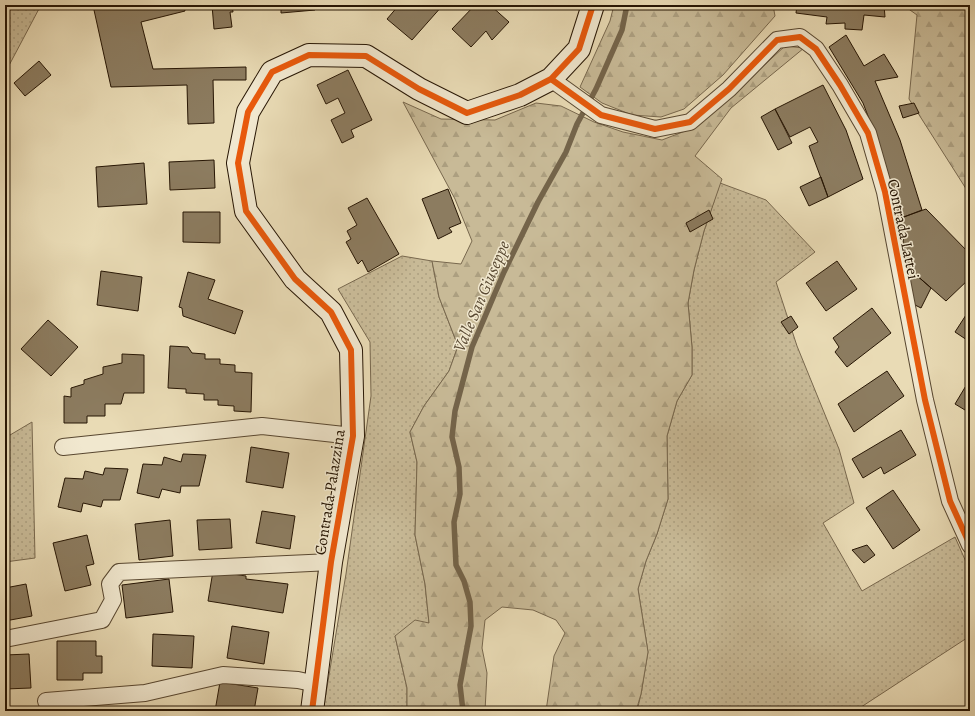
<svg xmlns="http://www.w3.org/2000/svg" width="975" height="716" viewBox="0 0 975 716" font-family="Alegreya,serif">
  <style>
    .grass { fill: url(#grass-dots); stroke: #78684e }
    .forest { fill: url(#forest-firs); stroke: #78684e }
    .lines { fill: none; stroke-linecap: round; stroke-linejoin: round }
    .stream { stroke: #74644a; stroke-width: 5.5 }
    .building { fill: #8c7c60; stroke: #271604 }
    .street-casing { stroke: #584730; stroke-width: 18 }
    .secondary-casing { stroke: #271604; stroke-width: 24 }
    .street { stroke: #f1e8cf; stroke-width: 16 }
    .secondary { stroke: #f1e8cf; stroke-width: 22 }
    .cycleway-casing { stroke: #f1e8cf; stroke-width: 8 }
    .cycleway { stroke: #e8590c; stroke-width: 6 }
    .labels { text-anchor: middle; stroke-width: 3; stroke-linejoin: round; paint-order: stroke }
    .street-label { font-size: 16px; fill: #271604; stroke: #f1e8cf }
    .water-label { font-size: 17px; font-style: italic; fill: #5a4a33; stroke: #f1e8cf }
  </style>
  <defs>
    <pattern id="grass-dots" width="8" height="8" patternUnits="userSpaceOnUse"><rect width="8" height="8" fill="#c8ba97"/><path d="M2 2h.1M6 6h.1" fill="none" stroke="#ac9f80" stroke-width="1.8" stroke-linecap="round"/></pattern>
    <pattern id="forest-firs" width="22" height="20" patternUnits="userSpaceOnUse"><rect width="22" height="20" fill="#c8ba97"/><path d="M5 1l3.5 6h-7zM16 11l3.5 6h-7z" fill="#ac9f80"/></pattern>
  </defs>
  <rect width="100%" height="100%" fill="#e9dbb5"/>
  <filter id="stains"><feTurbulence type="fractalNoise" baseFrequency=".005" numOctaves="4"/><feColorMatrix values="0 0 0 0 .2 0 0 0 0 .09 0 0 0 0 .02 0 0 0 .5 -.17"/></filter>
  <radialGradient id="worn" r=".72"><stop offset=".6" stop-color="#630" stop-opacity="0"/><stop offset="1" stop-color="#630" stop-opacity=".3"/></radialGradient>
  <path class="grass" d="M5,5h36l-36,68z
    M720,183l46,17 49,52 -39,30 21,64 42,103 15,54 -31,20 39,68 93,-54 15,34v65l-115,75h-218l4,-17 7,-42 -10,-63 8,-28 11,-27 11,-35 -1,-63 10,-35 15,-26v-28l-4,-44 6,-33 10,-39z
    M402,256l30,5 7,36 19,49 -9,25 -25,35 -14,26 7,30 -2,73 10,49 4,39 -34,13 12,52v23h-84l23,-137 25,-178 -1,-54 -32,-53z
    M32,422l3,136 -30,4v-124z"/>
  <path class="forest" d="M614,5h159l2,11 -52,59 -39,34 -23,8 -29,-2 -30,-12 -22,-16 30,-66z
    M903,5h67v190l-61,-96 8,-84z
    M785,46l19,2 -73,60 -36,48 27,23 -18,52 -10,39 -6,33 4,44v28l-15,26 -10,35 1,63 -11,35 -11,27 -8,28 10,63 -7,42 -5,17h-90l8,-55 11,-23 -9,-13 -23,-10 -31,-3 -17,13 -3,28 5,25 -2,38h-78v-23l-12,-52 20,-16 14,3 -4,-39 -10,-49 2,-73 -7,-30 14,-26 25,-35 9,-25 -19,-49 -7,-36 29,3 11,-23 -17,-42 -52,-97 38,17 54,1 41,-17 25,3 33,16 29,10 39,8 36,-14z"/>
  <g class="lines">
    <path class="stream" d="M463,711l-3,-26 11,-59 -1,-24 -6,-21 -8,-16 -2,-43 6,-28 -1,-27 -7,-30 3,-26 17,-64 32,-75 34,-70 28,-50 11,-28 19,-35 26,-59 5,-25"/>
  </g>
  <path class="building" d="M99,5h85l1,6 -44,11 12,47 93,-2v13h-33l1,43 -26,1 -1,-39 -76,2 -17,-77z
    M212,5h20l1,7h-3l2,15 -18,2z
    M281,5h31l3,5 -34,3z
    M399,5h44l-31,35 -25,-21z
    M475,5h15l19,17 -17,18 -6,-9 -15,16 -19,-18z
    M797,5h87l1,12 -21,-2 -2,15 -17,-1v-6l-19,1 1,-7 -31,-4z
    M846,35l18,31 20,-12 14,23 -23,4 25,59 22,70 -21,8 -20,-68 -18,-47 -34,-56z
    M39,61l12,14 -26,21 -11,-13z
    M348,70l24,50 -21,10 3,7 -12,6 -11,-23 14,-7 -7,-15 -12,6 -9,-19z
    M823,85l23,45 17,49 -35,18 -19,-51 9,-4 -8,-15 -20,10 -15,-28z
    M914,103l5,10 -16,5 -4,-12z
    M775,109l17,34 -14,7 -17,-33z
    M214,160l1,28 -45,2 -1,-28z
    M144,163l3,41 -49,3 -2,-40z
    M821,177l7,20 -19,9 -9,-19z
    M448,189l13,34 -12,5 3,4 -14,7 -16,-40z
    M367,198l32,56 -31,18 -6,-12 -4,4 -12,-22 5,-3 -4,-8 10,-6 -9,-17z
    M926,209l44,45v24l-24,23 -40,-35 -5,-48z
    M709,210l4,9 -23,13 -4,-9z
    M183,212h37v31l-37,-1z
    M837,261l20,28 -31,22 -20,-28z
    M906,266l25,22 -10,20 -10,-5z
    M101,271l41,6 -4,34 -41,-6z
    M188,272l27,8 -7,19 35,12 -8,23 -52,-18 -1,-8 -3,-1z
    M872,308l19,25 -44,34 -12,-15 4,-5 -6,-9z
    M966,315l4,3v24l-15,-10z
    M791,316l7,11 -9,7 -8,-12z
    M48,320l30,27 -27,29 -30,-27z
    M170,346l18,1 4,6 13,1v5h15v5l15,1v7l17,1 -1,39 -17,-1v-5l-16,-1v-5h-14v-6l-18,-1v-4l-18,-1z
    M122,354l22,1v38h-20l-3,11h-16v12h-18v7h-23v-27l7,1v-9l13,-4v-4l19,-6v-7l19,-4z
    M887,371l17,25 -50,36 -16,-28z
    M970,379v34l-15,-9z
    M901,430l15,25 -32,19 -3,-7 -18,11 -11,-19z
    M251,447l38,6 -6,35 -37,-6z
    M183,454l23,1 -7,31h-18l-1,7 -18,-4 -3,9 -22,-5 6,-29 19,1 2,-8 17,5z
    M105,468l23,1 -8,31h-17l-2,7 -18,-4 -2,9 -23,-5 7,-29 18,1 2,-8 18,4z
    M893,490l27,40 -27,19 -27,-41z
    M262,511l33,5 -5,33 -34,-6z
    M230,519l2,29 -33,2 -2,-30z
    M170,520l3,36 -34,4 -4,-36z
    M87,535l7,29 -8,2 5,19 -26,6 -12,-48z
    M867,545l8,10 -11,8 -12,-13z
    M213,571l33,5v3l42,5 -5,29 -75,-12z
    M169,579l4,33 -47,6 -4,-33z
    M26,584l6,32 -27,5v-33z
    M232,626l37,6 -5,32 -37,-6z
    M153,634l41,2 -2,32 -40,-2z
    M57,641h39v15h6v17h-19v7h-26z
    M29,654l2,34 -26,1v-34z
    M220,682l38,6 -4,23h-39z"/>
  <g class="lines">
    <g class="street-casing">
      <path id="street" d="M551,79l50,36 54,14 35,-7 39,-33 48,-49 23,-3 16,12 24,36 28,48 17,59 40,208 25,101 20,44
        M63,447l199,-21 91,10
        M5,639l97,-19 11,-20 -3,-16 9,-12 212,-10
        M46,701l99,-8 78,-18 75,5 18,4"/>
    </g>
    <g class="secondary-casing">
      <path id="secondary" d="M312,711l19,-149 22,-126 -2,-86 -20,-38 -36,-33 -49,-68 -8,-48 10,-51 24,-40 37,-17 57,1 53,33 48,24 53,-18 31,-16 28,-30 14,-44"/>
    </g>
    <use href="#street" class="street"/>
    <use href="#secondary" class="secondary"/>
    <g class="cycleway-casing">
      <path id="cycleway" d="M551,79l50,36 54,14 35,-7 39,-33 48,-49 23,-3 16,12 24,36 28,48 17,59 40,208 25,101 20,44
        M312,711l19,-149 22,-126 -2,-86 -20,-38 -36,-33 -49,-68 -8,-48 10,-51 24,-40 37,-17 57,1 53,33 48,24 53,-18 31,-16 28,-30 14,-44"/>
    </g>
    <use href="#cycleway" class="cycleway"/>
  </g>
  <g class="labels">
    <g class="street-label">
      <text transform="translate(904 229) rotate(78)" y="6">Contrada Lattei</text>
      <text transform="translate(329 492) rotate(-81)" y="6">Contrada Palazzina</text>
    </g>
    <g class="water-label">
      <text transform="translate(481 296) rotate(-67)" y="6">Valle San Giuseppe</text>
    </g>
  </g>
  <rect width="975" height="716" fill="none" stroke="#e9dbb5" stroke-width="20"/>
  <rect x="6" y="6" width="963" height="704" fill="none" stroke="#271604" stroke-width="2"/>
  <rect x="10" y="10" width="955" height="696" fill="none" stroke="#271604"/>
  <rect width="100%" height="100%" filter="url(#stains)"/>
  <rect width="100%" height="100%" fill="url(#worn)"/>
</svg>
